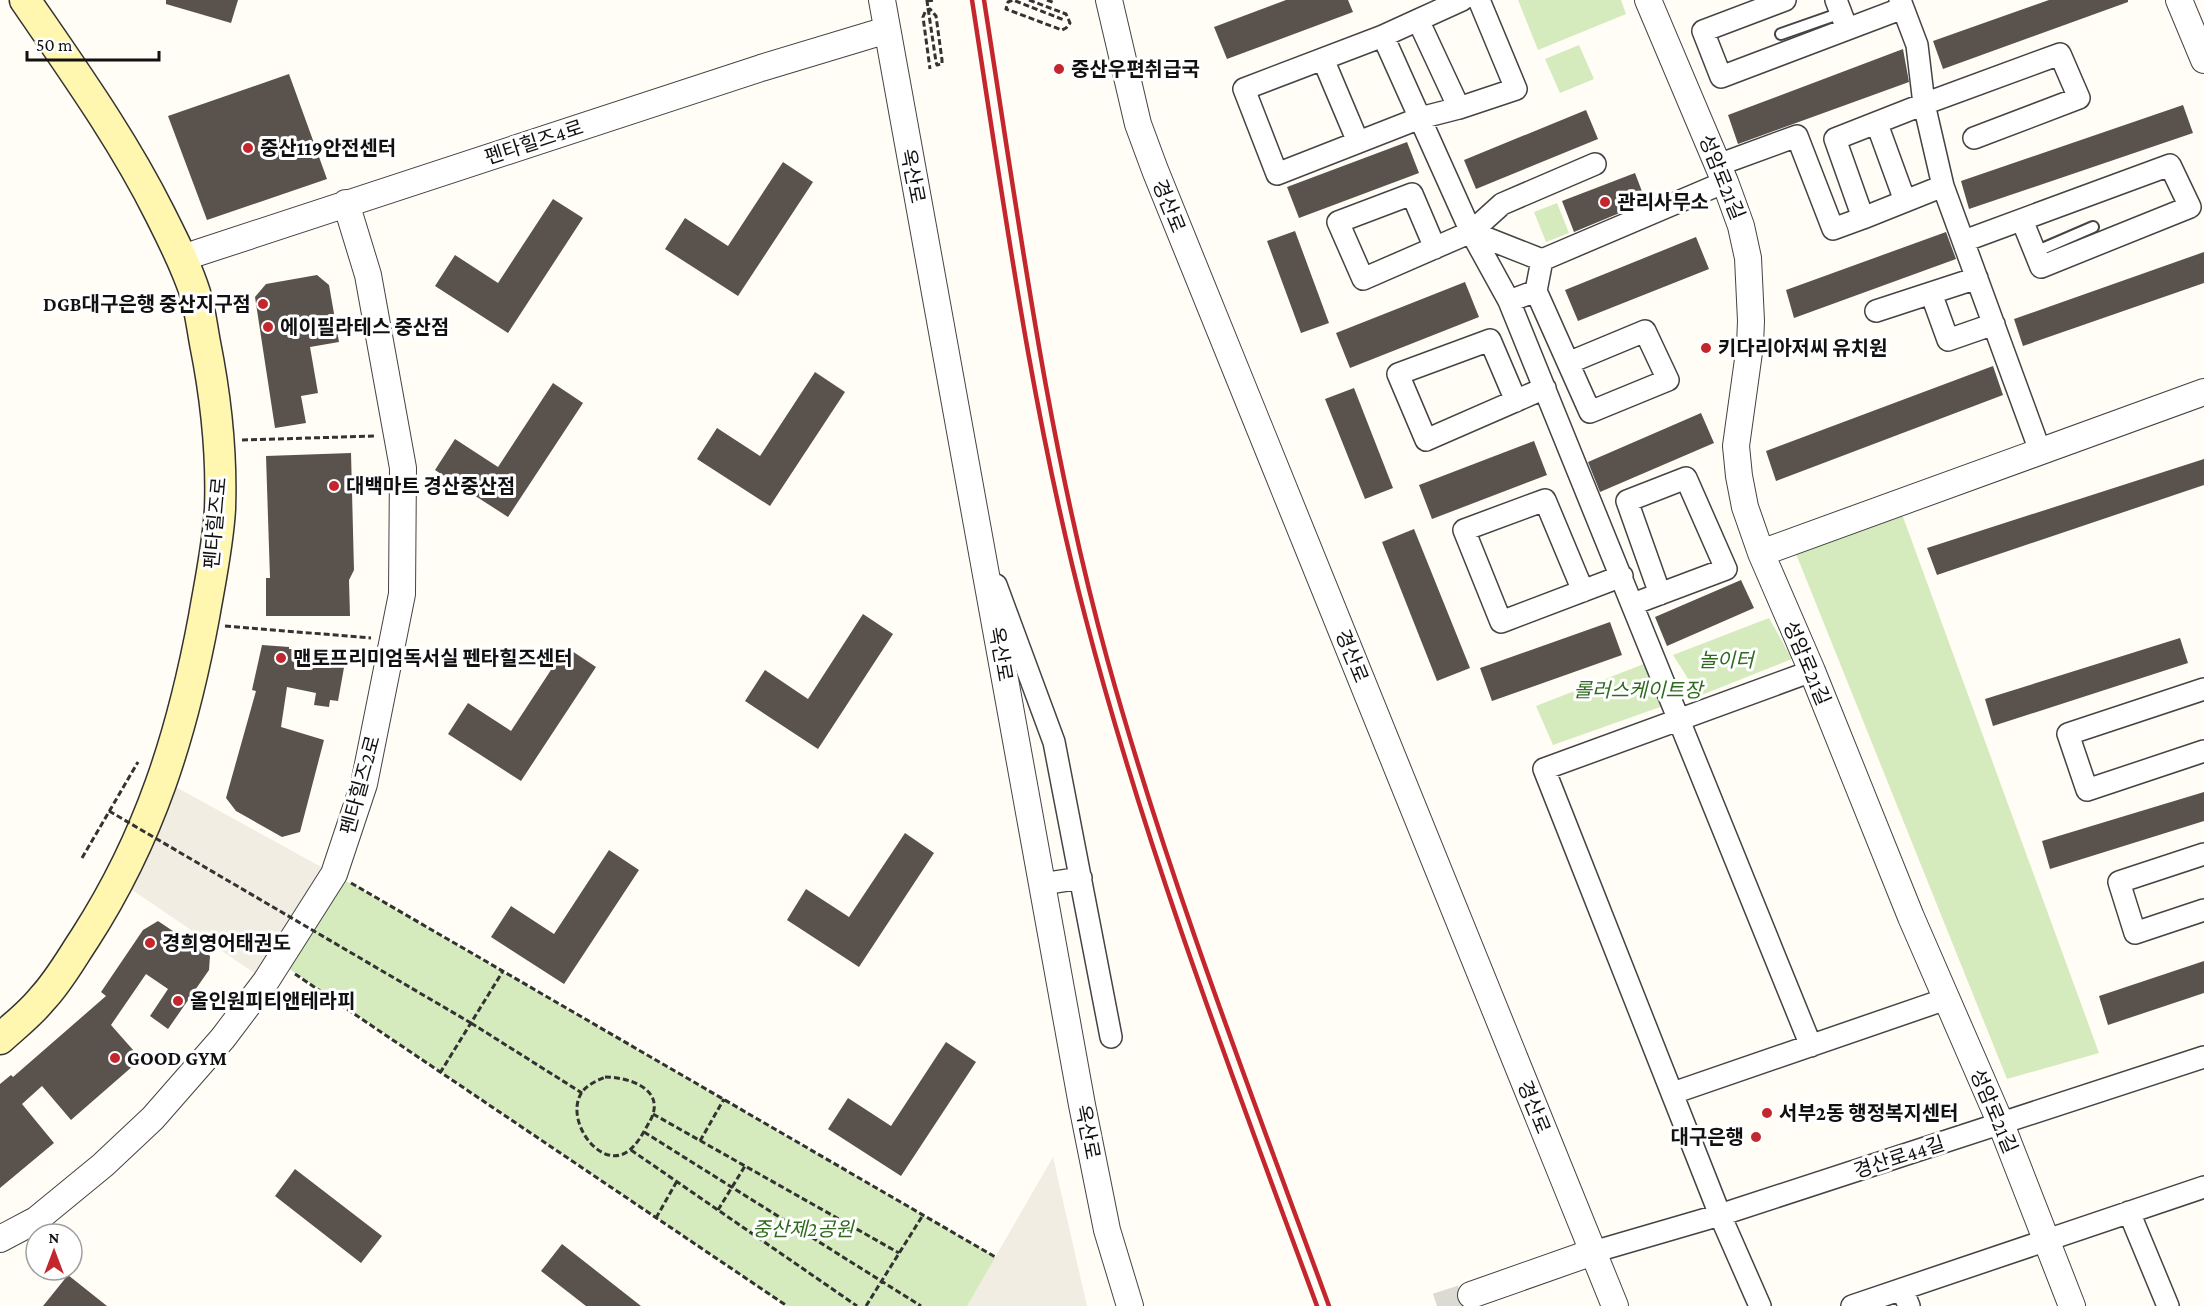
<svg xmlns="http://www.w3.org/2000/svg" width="2204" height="1306" viewBox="0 0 2204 1306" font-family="'Crimson Pro','Noto Sans KR',serif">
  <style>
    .green { fill: #d5ebbd }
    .plaza { fill: #f1ede2 }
    .building { fill: #5a524d }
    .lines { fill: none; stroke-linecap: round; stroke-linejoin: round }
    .tertiary-tunnel { stroke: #dbdad3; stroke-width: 26; stroke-dasharray: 26 13; stroke-linecap: butt }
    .service-casing { stroke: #444; stroke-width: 14 }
    .minor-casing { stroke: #444; stroke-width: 24 }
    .tertiary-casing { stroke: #444; stroke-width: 28 }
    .secondary-casing { stroke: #333; stroke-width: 33 }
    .path { stroke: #333; stroke-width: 3; stroke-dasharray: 6 3; stroke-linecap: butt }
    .service { stroke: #fff; stroke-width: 10 }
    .minor { stroke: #fff; stroke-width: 21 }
    .tertiary { stroke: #fff; stroke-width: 26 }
    .secondary { stroke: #fff6b0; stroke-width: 30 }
    .rail { stroke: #c4262e; stroke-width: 4.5 }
    .path-bridge { stroke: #333; stroke-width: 3; stroke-dasharray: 6 3; stroke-linecap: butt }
    .poi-dot { fill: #c4262e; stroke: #fff; stroke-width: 2 }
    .labels { text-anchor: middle; stroke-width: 6; stroke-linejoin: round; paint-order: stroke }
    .poi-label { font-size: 20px; font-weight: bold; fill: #111; stroke: #fff; text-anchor: start }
    .street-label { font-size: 20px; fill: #111; stroke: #fff }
    .park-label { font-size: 20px; font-style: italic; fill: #2f6b1f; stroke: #fff }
  </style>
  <rect width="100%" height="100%" fill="#fffdf5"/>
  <path class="green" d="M1518,0h103l5,14 -88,36z
    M1579,45l15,34 -34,14 -15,-34z
    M1557,203l12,30 -23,9 -12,-30z
    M1895,495l204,558 -92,26 -219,-545z
    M1769,618l23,41 -93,37 -26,-41z
    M1654,660l23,41 -124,44 -17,-39z
    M334,874l663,384 -29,48h-181l-508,-344z"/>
  <path class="plaza" d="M163,780l171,94 -68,107 -147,-100z
    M1053,1157l34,149h-120z"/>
  <path class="building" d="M166,0h72l-7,23 -65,-19z
    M1286,0h62l5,12 -126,47 -13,-32z
    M2049,0h79v2l-185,67 -10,-28z
    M1903,49l6,33 -171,62 -10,-29z
    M289,74l38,105 -120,41 -39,-104z
    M2183,105l10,28 -224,76 -8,-28z
    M1586,110l12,29 -122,50 -12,-29z
    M1407,142l12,31 -120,45 -12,-31z
    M783,162l30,20 -75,114 -73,-47 20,-31 43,28z
    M1635,173l11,29 -72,30 -12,-31z
    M553,199l30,19 -75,115 -73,-47 20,-31 43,28z
    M1295,231l34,92 -28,10 -34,-92z
    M1946,232l10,27 -162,59 -8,-28z
    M1696,237l13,32 -131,52 -13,-31z
    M2204,252v31l-181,63 -9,-27z
    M317,275l12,10 10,57 -29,5 8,46 -17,3 5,27 -31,5 -20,-131 11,-13z
    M1465,282l14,35 -129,51 -14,-35z
    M1993,366l10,29 -227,86 -10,-30z
    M815,372l30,20 -75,114 -73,-47 20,-31 43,28z
    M553,383l30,20 -75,114 -73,-47 20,-31 43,28z
    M1354,388l39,100 -28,11 -40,-100z
    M1701,413l13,30 -114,49 -12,-30z
    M1534,441l13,34 -115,44 -13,-34z
    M351,453l3,117 -5,10 1,36h-84v-38h4l-4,-122z
    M2204,459v26l-267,90 -10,-27z
    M1414,529l56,139 -33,13 -55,-139z
    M1741,580l13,28 -87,38 -12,-29z
    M863,614l30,20 -75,115 -73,-48 20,-31 43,29z
    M1610,622l12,33 -130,46 -12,-33z
    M2180,638l8,25 -195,63 -8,-27z
    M262,645l27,2v2l58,2 -9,50 -8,-1 -1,7 -15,-2 2,-12 -29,-6 -6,40 43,13 -24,92 -18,5 -46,-26 -10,-13 30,-107 -4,-1z
    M566,647l30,20 -75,114 -73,-47 20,-31 43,28z
    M2204,792v29l-154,48 -8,-28z
    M905,833l29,20 -75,114 -72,-47 19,-31 43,28z
    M609,850l30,20 -75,114 -73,-47 20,-31 43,28z
    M158,921l52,35 -1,14 -41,59 -18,-13 18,-27 -22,-15 -35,51 30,34 -70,61 -29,-34 -20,18 32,39 -54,45v-104l11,-9 2,2 93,-81 -5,-4 42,-62z
    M2204,961v32l-96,32 -9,-29z
    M946,1042l30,20 -75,114 -73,-47 20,-31 43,28z
    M295,1169l87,67 -21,27 -86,-67z
    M562,1244l79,62h-55l-45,-35z
    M68,1275l39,31h-64z"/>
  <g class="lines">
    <path class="tertiary-tunnel" d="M1437,1306l34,-11"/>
    <g class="service-casing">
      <path id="service" d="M1781,34l60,-21
        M2035,252l58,-25"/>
    </g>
    <g class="minor-casing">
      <path id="minor" d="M1785,0l-82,31 18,46 182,-69
        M1836,0l11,29
        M1900,0l17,45 7,59 136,-50 19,44 -105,40
        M1418,20l44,-20
        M1383,36l35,-16 41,88 -39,10 -143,56 -33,-85 139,-53 88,196 38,69 27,-10 6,-31
        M1323,59l35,83
        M1459,108l57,-19 -37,-89
        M1877,124l28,77
        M1718,165l79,-29 36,93 30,-11
        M1943,186l-80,32 -28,-79 89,-35 19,82 97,265
        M1471,232l31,-28 93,-40
        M1964,241l206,-76 20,42 -149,60 -19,-47
        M1435,248l-23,-54 -74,28 25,57 108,-47 71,28 183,-78
        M1536,291l54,121 78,-32 -23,-49 -77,32
        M1931,293l17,47 46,-16
        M1509,301l302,745
        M1876,311l101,-33
        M1516,401l-26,-61 -92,34 28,66 119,-52
        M996,585l58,157 57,295
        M1583,591l-38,-91 -81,30 37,92 121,-46
        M1633,604l93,-35 -40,-91 -59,23 33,93
        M2204,689l-136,45 19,56 117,-39
        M2204,854l-85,28 16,51 69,-23
        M1042,884l39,-6
        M1673,1093l273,-94
        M2129,1212l39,94
        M1593,1252l127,-37 484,-158
        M1902,1289l7,17
        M1760,1306l-40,-91 -176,-446 268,-98
        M1852,1306l352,-119"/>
    </g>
    <g class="tertiary-casing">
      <path id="tertiary" d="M882,0l200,1105 25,125 23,76
        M1109,0l29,124 17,46 460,1136
        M1648,0l77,182 16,44 7,32 3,63 -1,24 -14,101 3,30 6,31 16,46 51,118 99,246 90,207 71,182
        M2179,0l25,60
        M182,258l579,-190 126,-38
        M1761,553l443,-161
        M0,1239l36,-19 67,-55 50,-47 70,-80 43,-57 68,-107 30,-90 38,-190 1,-126 -35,-193 -22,-72
        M1471,1295l122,-43"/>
    </g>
    <g class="secondary-casing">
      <path id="secondary" d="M0,1039c14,-13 30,-25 42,-40 17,-18 29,-40 43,-61 65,-101 97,-203 119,-321 6,-35 14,-72 16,-108 2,-56 -4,-111 -15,-166 -3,-16 -5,-34 -10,-50 -9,-28 -22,-53 -35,-79 -38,-76 -87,-144 -135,-214"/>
    </g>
    <path class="path" d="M927,0v1l9,61 1,3 5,-1v-4l-6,-44 -6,-7 -4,1 -3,7 7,52
      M1029,0l37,14 4,9 -4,5 -4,2 -56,-21 2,-7 5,-2 51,20
      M1047,0l8,3
      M927,1l9,-1
      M242,440l134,-4
      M225,626l146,12
      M82,858l56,-96
      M351,883l646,375
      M295,974l492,332
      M471,1023l111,70
      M440,1073l63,-102
      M605,1077c25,0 62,13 45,44 -7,12 -16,31 -30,34 -26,7 -55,-38 -38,-63 6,-8 15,-11 23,-15z
      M653,1114l246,139
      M644,1132l277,174
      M700,1141l24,-42
      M631,1150l226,156
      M718,1210l27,-44
      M656,1218l21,-37
      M866,1306l57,-91"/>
    <use href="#service" class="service"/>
    <use href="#minor" class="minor"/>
    <use href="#tertiary" class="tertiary"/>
    <use href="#secondary" class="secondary"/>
    <path class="rail" d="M972,0c32,206 60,414 113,616 61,235 148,462 232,690
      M984,0c35,222 64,446 124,662 61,219 143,431 221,644"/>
    <path class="path-bridge" d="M109,811l362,212"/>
  </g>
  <g class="poi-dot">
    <circle cx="1059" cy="69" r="6"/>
    <circle cx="248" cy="148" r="6"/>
    <circle cx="1605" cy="202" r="6"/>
    <circle cx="263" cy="304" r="6"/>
    <circle cx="268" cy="327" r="6"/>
    <circle cx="1706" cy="348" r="6"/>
    <circle cx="334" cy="486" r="6"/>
    <circle cx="281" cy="658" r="6"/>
    <circle cx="150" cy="943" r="6"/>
    <circle cx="178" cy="1001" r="6"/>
    <circle cx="115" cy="1058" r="6"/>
    <circle cx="1767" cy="1113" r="6"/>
    <circle cx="1756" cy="1137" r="6"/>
  </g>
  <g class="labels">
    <g class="poi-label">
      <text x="1071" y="76">중산우편취급국</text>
      <text x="260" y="155">중산119안전센터</text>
      <text x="1617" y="209">관리사무소</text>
      <text x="251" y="311" text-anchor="end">DGB대구은행 중산지구점</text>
      <text x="280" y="334">에이필라테스 중산점</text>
      <text x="1718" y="355">키다리아저씨 유치원</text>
      <text x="346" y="493">대백마트 경산중산점</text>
      <text x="293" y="665">맨토프리미엄독서실 펜타힐즈센터</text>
      <text x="162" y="950">경희영어태권도</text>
      <text x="190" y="1008">올인원피티앤테라피</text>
      <text x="127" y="1065">GOOD GYM</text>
      <text x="1779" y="1120">서부2동 행정복지센터</text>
      <text x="1744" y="1144" text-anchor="end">대구은행</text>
    </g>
    <g class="street-label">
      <text transform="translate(534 142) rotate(-18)" y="7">펜타힐즈4로</text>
      <text transform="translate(913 176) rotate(79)" y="7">옥산로</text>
      <text transform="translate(1722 177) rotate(68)" y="7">성암로21길</text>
      <text transform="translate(1169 206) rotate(68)" y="7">경산로</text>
      <text transform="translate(215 523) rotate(-85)" y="7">펜타힐즈로</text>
      <text transform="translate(1001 654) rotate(80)" y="7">옥산로</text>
      <text transform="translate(1352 656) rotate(68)" y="7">경산로</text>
      <text transform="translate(1807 663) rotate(67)" y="7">성암로21길</text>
      <text transform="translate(360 785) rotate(-75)" y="7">펜타힐즈2로</text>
      <text transform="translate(1534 1107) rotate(68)" y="7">경산로</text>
      <text transform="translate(1994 1111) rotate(67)" y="7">성암로21길</text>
      <text transform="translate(1088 1132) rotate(79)" y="7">옥산로</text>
      <text transform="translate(1899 1157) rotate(-18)" y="7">경산로44길</text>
    </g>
    <g class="park-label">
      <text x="1726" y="667">놀이터</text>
      <text x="1638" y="697">롤러스케이트장</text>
      <text x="803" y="1236">중산제2공원</text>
    </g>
  </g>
  <g transform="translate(54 1252)"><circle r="28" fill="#ffffff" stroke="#a0a0a0" stroke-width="1.5"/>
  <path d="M0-4.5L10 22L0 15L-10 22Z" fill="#c4262e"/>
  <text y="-9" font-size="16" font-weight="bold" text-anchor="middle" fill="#111111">N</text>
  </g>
  <path d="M27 51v9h132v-9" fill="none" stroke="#111111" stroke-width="3"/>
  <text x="36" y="51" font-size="18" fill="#111111" stroke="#ffffff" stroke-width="4.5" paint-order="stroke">50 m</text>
</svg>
